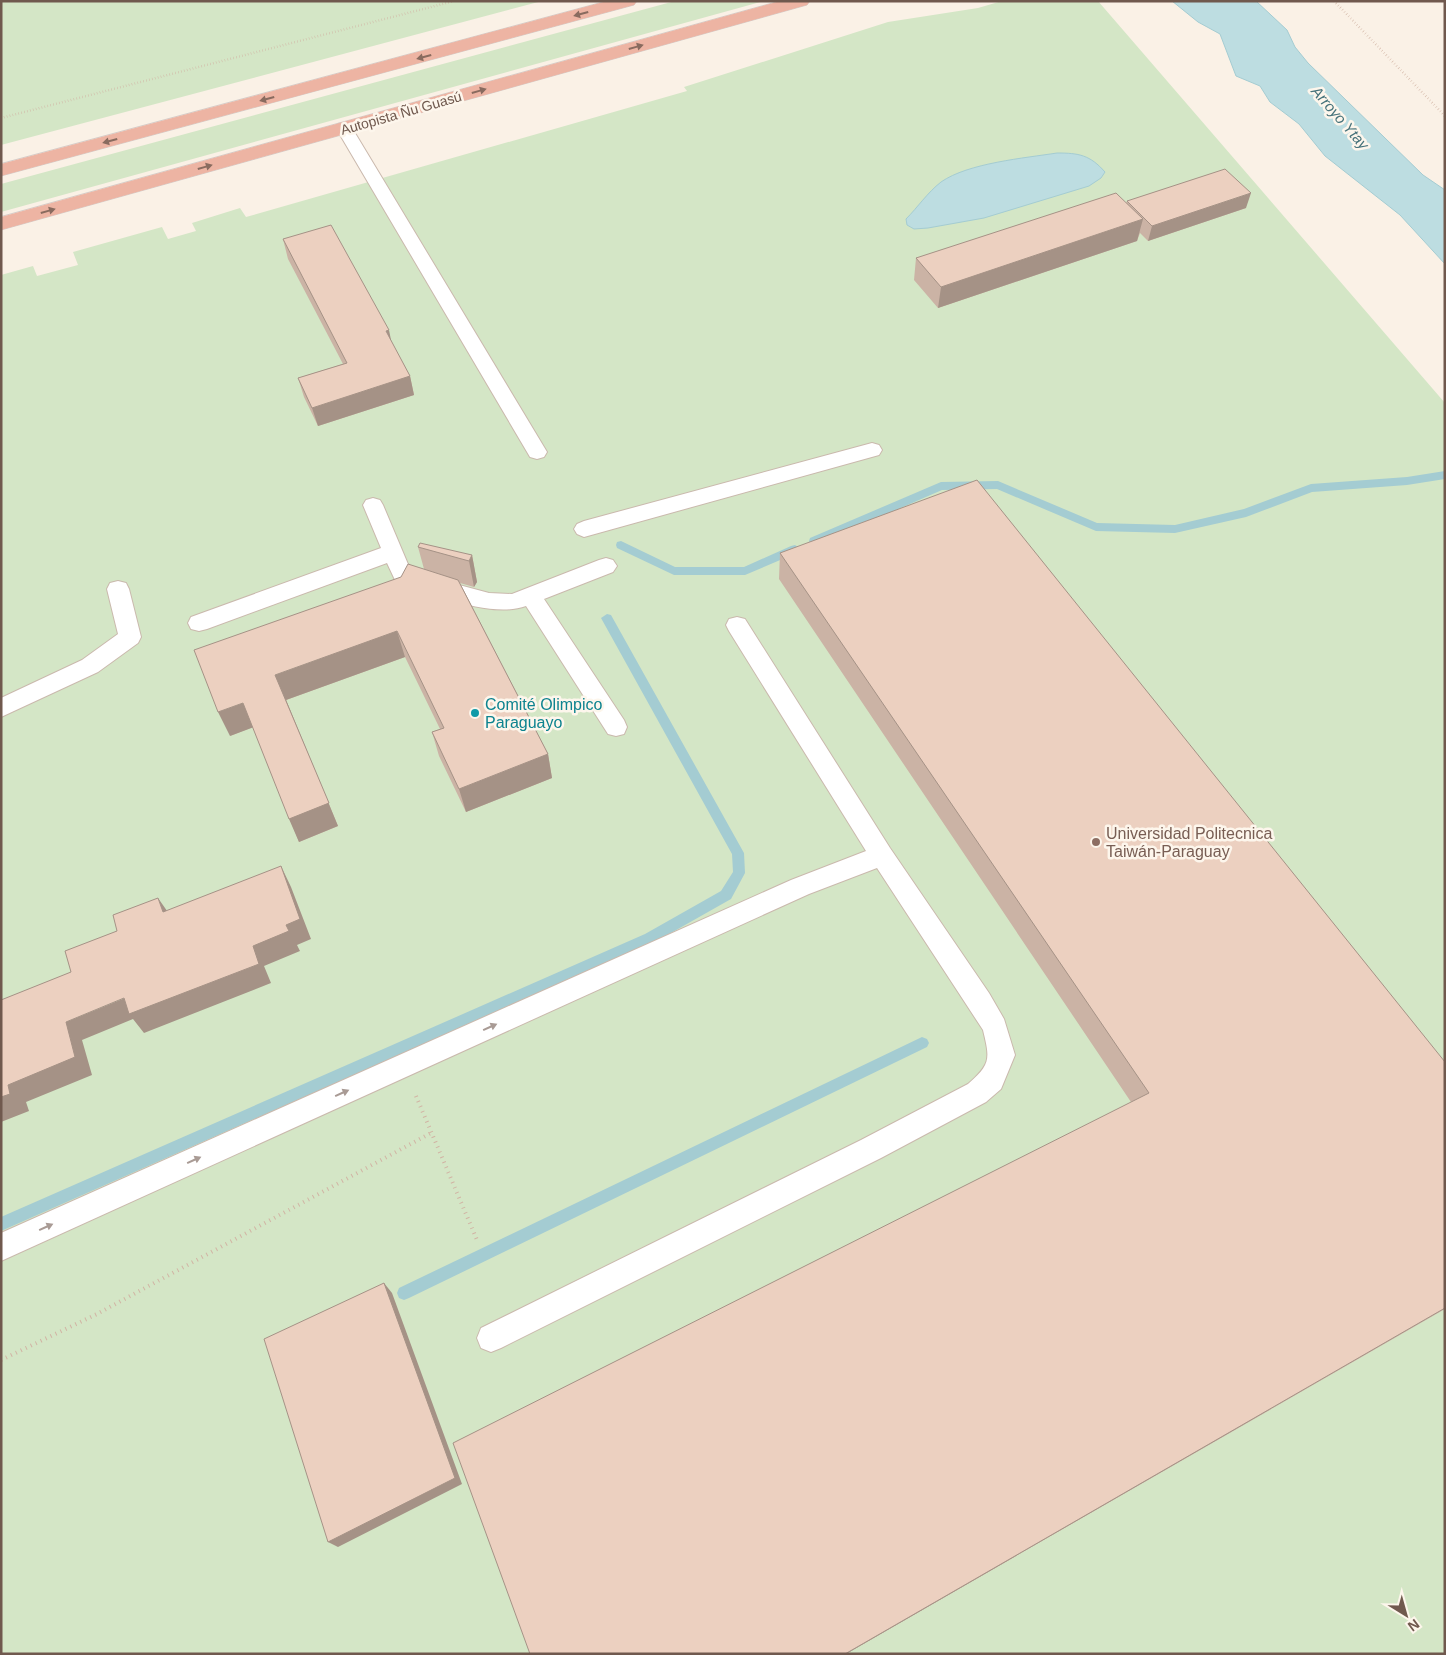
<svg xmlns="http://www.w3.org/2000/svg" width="1446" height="1655" viewBox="0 0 1446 1655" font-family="Helvetica,sans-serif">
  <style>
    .green { fill: #d4e6c6 }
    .water { fill: #bddde1; stroke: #a4ccd2 }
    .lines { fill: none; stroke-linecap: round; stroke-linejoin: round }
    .stream { fill: #a4ccd2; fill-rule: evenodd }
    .lane-casing { stroke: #cab9ad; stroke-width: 2 }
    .highway-casing { stroke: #d4cdca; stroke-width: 1 }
    .path-far1 { stroke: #d1b4a4; stroke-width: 2.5; stroke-dasharray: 0.5 2.5; stroke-linecap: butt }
    .path { stroke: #d1b4a4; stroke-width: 4; stroke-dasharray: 1 4.5; stroke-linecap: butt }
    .lane { fill: #fff; fill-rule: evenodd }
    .highway { fill: #edb4a3; fill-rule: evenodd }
    .wall { fill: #cbb3a5 }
    .shaded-wall { fill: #a59286 }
    .building { fill: #ecd0c0; stroke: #a59286 }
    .oneway { fill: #896b5f }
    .oneway2 { fill: #a99b95 }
    .culture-dot { fill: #0f9aa8; stroke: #fdf6ec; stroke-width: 2 }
    .education-dot { fill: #8d6e63; stroke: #fdf6ec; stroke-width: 2 }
    .labels { text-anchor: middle; stroke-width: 5; stroke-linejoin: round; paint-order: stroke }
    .far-street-label { font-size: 14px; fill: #70594e; stroke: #fdf6ec }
    .far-water-label { font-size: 15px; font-style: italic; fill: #47737b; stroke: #fdf6ec }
    .culture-label { font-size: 16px; fill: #0d838f; stroke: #fdf6ec; text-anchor: start }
    .education-label { font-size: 16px; fill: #785e54; stroke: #fdf6ec; text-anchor: start }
  </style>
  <rect width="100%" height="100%" fill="#faf1e6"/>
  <path class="green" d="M1,1h541l-541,144z
    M675,1h89l-763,211v-28z
    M1002,1h96l347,402v1251h-1444v-1379l32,-9 4,10 41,-11 -5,-13 89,-25 6,12 28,-8 -4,-8 48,-15 6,9 441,-126 -3,-4 204,-65 90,-14z"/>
  <path class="water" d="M1172,1h84l31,29 8,17 13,16 115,112 22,15v74l-45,-49 -75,-59 -26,-32 -29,-22 -10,-16 -24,-10 -16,-42 -22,-12z
    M1057,153c22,0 33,2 48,19l-4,6 -12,8 -105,32 -56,10 -14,1 -7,-4 -1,-6c12,-12 21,-26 35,-37 27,-19 84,-24 116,-29z"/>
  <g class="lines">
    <path class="stream" d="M1445,471v8l-38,6 -95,7 -66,25 -71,16 -79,-2 -99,-42 -55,1 -124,54h-8l-1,-3 1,-3 131,-56 57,-1 99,42 78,2 69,-16 67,-25 96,-7z
      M621,541l54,26h69l47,-21 4,-1 6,4 -2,3 -54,23h-71l-57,-27 -1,-3 1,-3z
      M607,614l4,1 133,238 1,20 -14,26 -76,43 -654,289v-14l644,-283 76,-43 12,-19 -1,-18 -131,-236z
      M922,1037l5,2 2,4 -2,4 -518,251 -5,2 -5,-2 -2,-5 2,-5z"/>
    <g class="lane-casing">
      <path id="lane" d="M344,123l6,1 2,4 192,319 3,5 -3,5 -7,2 -7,-2 -194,-329 2,-4z
        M872,443l7,2 3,5 -3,5 -295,82 -7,-3 -3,-5 3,-5 7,-3z
        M373,498l7,2 3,5 27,64 23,9 56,15 23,1 87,-34 7,-2 7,2 4,6 -4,6 -69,27 80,121 3,7 -3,7 -8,2 -8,-2 -82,-128c-34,13 -99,-13 -131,-26l-8,-17 -180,66 -8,2 -8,-2 -3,-6 3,-6 190,-69 -18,-43 3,-5z
        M118,581l8,2 3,6 12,48 -3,6 -40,29 -97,45v-19l81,-38 36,-26 -11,-45 3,-6z
        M737,617l8,2 145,229 99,145 15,26 11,36 -14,34 -15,13 -105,56 -380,190 -10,4 -10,-4 -4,-10 4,-10 380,-188 107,-56c23,-20 22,-25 15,-54l-106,-162 -68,26 -808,367v-28l790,-353 75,-29 -137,-220 -3,-6 3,-6z"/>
    </g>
    <g class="highway-casing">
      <path id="highway" d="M607,1h30l-3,4 -633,171v-12z
        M780,1h30l-3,4 -806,225v-13z"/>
    </g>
    <path class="path-far1" d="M1334,1l111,115
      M1,118l453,-117"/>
    <path class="path" d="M416,1096l61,144
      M1,1360l96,-46 334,-181"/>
    <use href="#lane" class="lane"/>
    <use href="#highway" class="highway"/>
  </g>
  <path class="wall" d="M1127,201l119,7 -98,33 -8,-8 -3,8 -199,67 -24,-28 2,-22 210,-55z
    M283,239l109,104 18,33 4,19 -96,31 -14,-29 -6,-19 45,-14 -55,-105z
    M418,547l54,8 5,27 -3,5 -14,-4 88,171 4,24 -86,34 -27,-56 -7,-24 8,-3 -35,-72 -119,43 52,126 -39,16 -46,-115 -23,9 194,-167z
    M780,553l665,509v247l-599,345h-316l601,-552 -352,-523z"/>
  <path class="shaded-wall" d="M1251,193l-5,15 -98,33 4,-15z
    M1143,219l-6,22 -199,67 3,-21z
    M389,330l4,20 -7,-19z
    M410,376l4,19 -96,31 -6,-18z
    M472,555l5,27 -3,5 -5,-26z
    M397,631l8,26 -119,43 52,126 -39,16 -10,-23 -14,-144z
    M243,703l11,24 -24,9 -12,-24z
    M548,754l4,24 -86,34 -7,-23z
    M281,866l10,21 20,52 -14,6 3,6 -36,15 7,17 -127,50 -11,-14 -51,21 10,35 -66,27 3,9 -28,11v-25l7,-12 58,-63 187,-76 33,-21z
    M158,898l14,20 -9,-6z
    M384,1283l8,10 70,191 -124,63 -10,-5z
    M1445,1308l-599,346h-1z"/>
  <path class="building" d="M1225,169l26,24 -99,33 -25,-25z
    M1116,193l27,26 -202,68 -25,-29z
    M331,225l58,105 -3,1 24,45 -98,32 -14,-30 49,-15 -64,-124z
    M977,480l468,582v246l-600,346h-315l-77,-211 696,-350 -369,-540z
    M420,543l52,12 -3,6 -51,-14z
    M408,564l50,16 90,174 -89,35 -27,-57 12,-4 -47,-97 -122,44 54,128 -40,16 -46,-116 -25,9 -24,-62 207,-73z
    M281,866l19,53 -14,6 3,6 -36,15 6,18 -130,50 -5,-16 -58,24 9,35 -67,28 2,9 -9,3v-97l70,-28 -6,-21 52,-20 -4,-16 45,-17 5,14z
    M384,1283l71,195 -127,64 -64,-203z"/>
  <defs><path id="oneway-solid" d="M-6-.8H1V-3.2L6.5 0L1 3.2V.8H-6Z" transform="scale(1.25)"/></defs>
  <g class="oneway">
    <use href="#oneway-solid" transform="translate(581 14) rotate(165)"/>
    <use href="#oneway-solid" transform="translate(636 47) rotate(-16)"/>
    <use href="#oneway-solid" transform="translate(424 57) rotate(165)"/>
    <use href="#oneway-solid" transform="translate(479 91) rotate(-16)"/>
    <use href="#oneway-solid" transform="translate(267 99) rotate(165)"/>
    <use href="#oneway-solid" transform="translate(110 141) rotate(165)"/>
    <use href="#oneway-solid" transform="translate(205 167) rotate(-16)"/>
    <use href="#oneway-solid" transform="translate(48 211) rotate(-16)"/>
  </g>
  <g class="oneway2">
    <use href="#oneway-solid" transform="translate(490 1027) rotate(-24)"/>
    <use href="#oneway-solid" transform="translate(342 1093) rotate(-24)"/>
    <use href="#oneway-solid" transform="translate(194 1160) rotate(-24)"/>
    <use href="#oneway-solid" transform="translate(46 1227) rotate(-24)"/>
  </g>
  <circle class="culture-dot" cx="475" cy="713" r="5"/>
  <circle class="education-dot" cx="1096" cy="842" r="5"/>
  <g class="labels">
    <g class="far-street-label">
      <text transform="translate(401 113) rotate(-16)" y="5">Autopista Ñu Guasú</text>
    </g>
    <g class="far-water-label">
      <text transform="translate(1340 118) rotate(49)" y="5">Arroyo Ytay</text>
    </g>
    <g class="culture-label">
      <text x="485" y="710">Comité Olimpico<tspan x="485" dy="18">Paraguayo</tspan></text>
    </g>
    <g class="education-label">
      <text x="1106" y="839">Universidad Politecnica<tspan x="1106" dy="18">Taiwán-Paraguay</tspan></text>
    </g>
  </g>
  <rect width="1446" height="1655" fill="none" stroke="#70594e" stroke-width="5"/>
  <g transform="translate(1406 1615) rotate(143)" stroke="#fdf6ec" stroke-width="4" paint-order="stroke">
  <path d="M0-4L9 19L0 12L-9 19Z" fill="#70594e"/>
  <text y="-8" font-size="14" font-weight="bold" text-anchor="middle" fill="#70594e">N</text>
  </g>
</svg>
